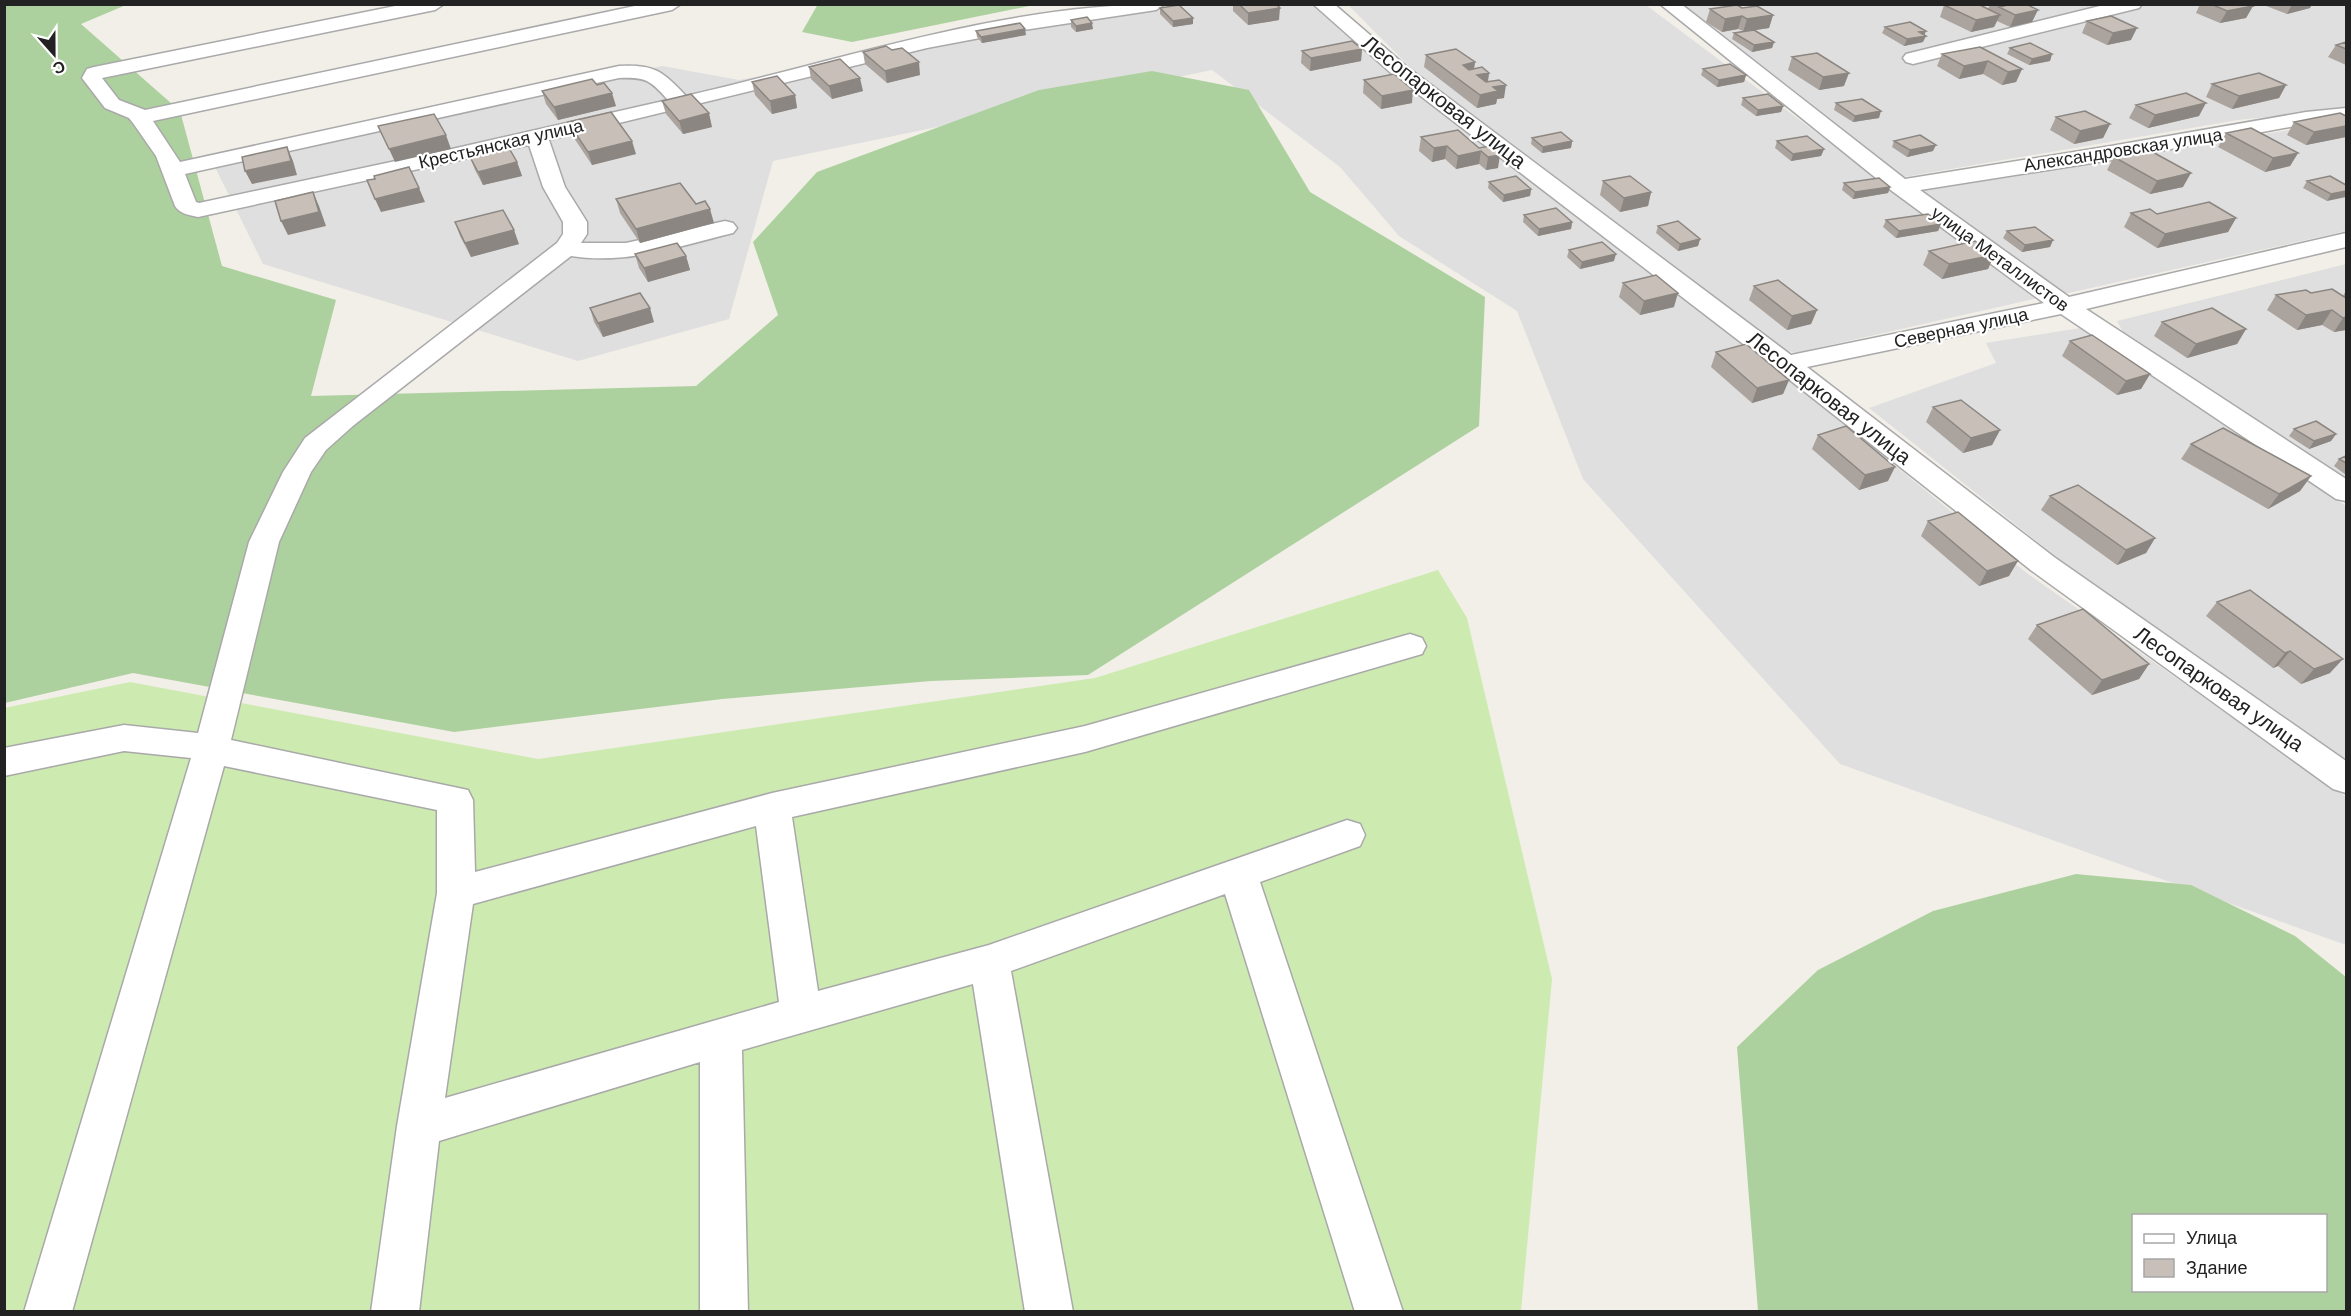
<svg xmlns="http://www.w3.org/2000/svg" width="2351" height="1316" viewBox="0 0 2351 1316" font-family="Arial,sans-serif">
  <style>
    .residential { fill: #e0dfdf }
    .grass { fill: #cdebb0 }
    .forest { fill: #add19e; fill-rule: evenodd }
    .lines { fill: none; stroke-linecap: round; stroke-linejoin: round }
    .minor-casing { stroke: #a9a9a9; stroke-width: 3 }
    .minor { fill: #fff; fill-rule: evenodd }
    .wall { fill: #aba49e }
    .shaded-wall { fill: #8b8681 }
    .building { fill: #c7bfb8; stroke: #8b8681; stroke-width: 1.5 }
    .labels { text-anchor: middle; stroke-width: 4.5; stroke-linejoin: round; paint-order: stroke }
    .far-street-label { font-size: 18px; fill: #222; stroke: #fff }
    .street-label { font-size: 21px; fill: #222; stroke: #fff }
  </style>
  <rect width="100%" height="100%" fill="#f2efe9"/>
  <path class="residential" d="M1197,4l116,1 78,66 383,296 254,207 318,223v148l-506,-181 -257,-285 -66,-168 -118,-75 -59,-69 -128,-97 -439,91 -44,158 -151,42 -315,-97 -48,-97 447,-101 77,14 362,-65z
    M1348,5h298l392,293 -243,55 -14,-4 -372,-283z
    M1669,5h677v104l-108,11 -334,57z
    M2346,121v110l-282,63 -148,-105z
    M2346,264v217l-223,-149 -6,-11z
    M2080,328l266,178v254l-286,-200 -191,-152 127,-45 -10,-20z"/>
  <path class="grass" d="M1438,570l29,48 85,361 -31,332h-1516l-1,-603 126,-26 408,77 557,-81z"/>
  <path class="forest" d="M818,4h216v1l-182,37 -50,-10z
    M4,5h122l-45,19 99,87 42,155 114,34 -25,96 385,-10 82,-71 -25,-73 64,-70 222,-82 113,-19 97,19 61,102 175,105 -6,129 -391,249 -157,6 -209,18 -268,33 -321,-59 -128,30z
    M2076,874l115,11 104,51 51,41v334h-588l-21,-264 81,-77 115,-59zM2134,1216h192v74h-192z"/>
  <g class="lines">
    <g class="minor-casing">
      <path id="minor" d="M405,4h39l-9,6 -333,68 17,22 26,10 499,-106h37l-9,6 -519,111 27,41 439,-96c35,-2 44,5 67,30 156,-36 318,-92 479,-92l-9,6 -139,21 -90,17 -378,92 16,47 22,35v12l-6,9h45l99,-22 8,2 4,5 -4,5c-53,13 -107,32 -162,23l-217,169 -28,25 -15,22 -32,70 -48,198 237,50 5,10 2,72 297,-79 313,-67 325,-92 12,4 4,8 -4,8 -337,98 -293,65 26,174 171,-46 358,-125 13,4 5,11 -5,11 -100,36 143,430h-48l-130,-418 -214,77 62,341h-48l-52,-328 -231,66 6,262h-48v-250l-261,79 -20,171h-48l26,-186 40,-233v-83l-213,-44 -152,546h-48l167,-554 -67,-7 -120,25v-28l120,-23 74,8 51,-191 34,-70 22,-34 252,-195 6,-9v-12l-20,-35 -14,-42 -331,72c-9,-2 -18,-3 -23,-11l-19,-50 -23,-33 -4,-5 -24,-10 -23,-30 5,-9 7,-2zM619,78c27,-1 31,2 49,22l-216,49 -253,54 -3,-1 -11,-28zM756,826l23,176 -334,96 28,-194z
        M1313,4h21l72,62 385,289 253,-52 -152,-112 -232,-187h21l224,175 206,-33 195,-34 40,-4v12l-40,4 -195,36 -191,30 149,107 277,-64v14l-260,62 260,170v22l-10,-2 -275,-185 -254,53 247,190 292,204v32l-13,-4 -301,-218 -255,-201 -385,-296z
        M2108,4h34l-3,4 -226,56 -7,-2 -3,-4 3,-4z"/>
    </g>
    <use href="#minor" class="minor"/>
  </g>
  <path class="wall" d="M1233,4h43l3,16 -31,5 -15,-14z
    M1990,4h36l6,18 -22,5 -13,-6 -3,6 -23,5 -31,-15 4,-12 44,4z
    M2200,4h50l3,2 -7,12 -26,5 -24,-10z
    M2261,4h51l-2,4 -23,6z
    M1160,8l33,10v6l-20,3 -13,-13z
    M1742,8l31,7 -4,13 -14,2 19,12 -2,6 -20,4 -20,-13 2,-6 9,-2 -5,-2 -16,3 -16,-10 4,-13z
    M1071,20l22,9 -17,3 -5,-5z
    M2087,21l44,19 -24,5 -25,-12z
    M1885,27l39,8 -1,7 -19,4 -22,-13z
    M976,31l50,4 -44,8 -5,-6z
    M2346,42v23l-18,-8 8,-12z
    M1980,47l42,22 -6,13 -14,3 -19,-11 -24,5 -22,-13 5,-12z
    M2010,48l42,6 -2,7 -21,4 -22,-11z
    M1362,49l-1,12 -51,10 -9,-8 1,-12z
    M863,52l57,23 -33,8 -22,-19z
    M1426,55l49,7 -1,7 15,4 -1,9 16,16 -7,1 -1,5 -19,4 -53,-41z
    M1792,57l52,29 -25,4 -31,-20z
    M809,67l54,24 -31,8 -21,-20z
    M1703,69l43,6 -2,7 -27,5 -16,-12z
    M1364,80l48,23 -31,6 -18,-16z
    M752,82l43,13 2,13 -25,6 -17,-19z
    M2212,84l74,1 -7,13 -47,11 -26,-12z
    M597,85l19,21 -58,14 -12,-16 -4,-13z
    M1743,98l40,8 -2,6 -25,4 -15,-11z
    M662,101l50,26 -29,7 -17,-20z
    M1836,103l43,15 -26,4 -19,-12z
    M2136,105l63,11 -51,12 -19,-10z
    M2346,116v21l-40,8 -19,-10 7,-13z
    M2056,117l54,7 -7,14 -29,6 -24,-14z
    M568,122l68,32 -44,11 -20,-30z
    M2226,133l72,20 -8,13 -25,6 -47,-25z
    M1421,137l58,11 11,-2 8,22 -12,2 -7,-6 -23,5 -11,-10 -13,3 -13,-11z
    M1532,138l40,3 -1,7 -29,5 -11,-9z
    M1777,141l47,8 -3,7 -30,5 -16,-13z
    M1894,141l39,10 -26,6 -15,-10z
    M470,157l47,5 5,14 -39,9 -8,-15z
    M2114,157l69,30 -33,7 -43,-24z
    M1603,181l48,11 -3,14 -28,6 -20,-17z
    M2307,181l39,4 -19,16 -24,-13z
    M1489,182l42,7 -1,7 -27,6 -15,-14z
    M1844,183l46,4 -2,6 -35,6 -11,-9z
    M616,199l80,5 18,19 -74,20 -20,-30z
    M2131,213l26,1 79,4 -8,14 -71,16 -33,-21z
    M1524,215l48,7 -1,7 -33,7 -15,-14z
    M1886,220l55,4 -3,7 -42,7 -13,-11z
    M455,222l64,22 -48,13 -11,-21z
    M1658,226l42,13 -2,7 -20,5 -22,-18z
    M2007,231l46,9 -3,7 -28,5 -19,-14z
    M1569,250l45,11 -34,8 -13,-12z
    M1929,251l65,4 -6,14 -46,10 -19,-14z
    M635,254l51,2 4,14 -42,12 -9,-14z
    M1623,283l51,24 -34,8 -21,-18z
    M1754,286l63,24 -6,14 -24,6 -38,-30z
    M2346,291v39l-12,2 -12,-7 -25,5 -30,-20 9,-15 35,-2 32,3z
    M590,308l64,14 -51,15 -9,-15z
    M2162,322l84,7 -9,15 -50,14 -33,-22z
    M2070,341l80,33 -9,15 -24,6 -55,-39z
    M1716,352l73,28 -6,14 -31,9 -41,-36z
    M1933,407l67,23 -8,15 -29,8 -37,-31z
    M2294,429l42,5 -5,7 -22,8 -20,-13z
    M1818,435l70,46 -29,9 -47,-41z
    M2191,444l120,32 -11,15 -32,18 -87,-50z
    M2346,456v19l-12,-9 5,-7z
    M2050,496l105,42 -9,15 -29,12 -76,-55z
    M1928,521l81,55 -30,10 -58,-50z
    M2217,602l113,71 -29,11 -23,-18 -5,2 -67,-52z
    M2037,625l112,39 -10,15 -47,16 -64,-56z"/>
  <path class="shaded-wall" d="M2292,4h20l-2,4 -23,6z
    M2253,6l-7,12 -26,5 7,-12z
    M1280,8l-1,12 -31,5v-12z
    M2038,10l-6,12 -22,5 5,-12z
    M1773,15l-4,13 -26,4 4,-13z
    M2000,15l-6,12 -23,5 5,-12z
    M1742,16l-4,13 -16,3 3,-13z
    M1193,18v6l-20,3v-6z
    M1092,23l1,6 -17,3v-6z
    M2137,28l-6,12 -24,5 6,-12z
    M1025,29l1,6 -44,8 -1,-6z
    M1926,31l-2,5h2l-3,6 -19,4 3,-7 12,-7z
    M1774,42l-2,6 -20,4 2,-7z
    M1362,49l-1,12 -51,10 1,-13z
    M2052,54l-2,7 -21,4 3,-6z
    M1988,61l-5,13 -24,5 5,-13z
    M919,62l1,13 -33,8 -2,-12z
    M1475,62l-2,13 -10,-10z
    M2022,69l-6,13 -14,3 6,-13z
    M1489,73l-2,13 -10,-11z
    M1849,73l-5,13 -25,4 4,-13z
    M1746,75l-2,7 -27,5 2,-7z
    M860,78l3,13 -31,8 -3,-13z
    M1506,85l-2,13 -7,1 -1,5 -19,4 3,-13 13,-8z
    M2286,85l-7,13 -47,11 7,-13z
    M1413,90l-1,13 -31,6 1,-13z
    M612,93l4,13 -58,14 -4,-13z
    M795,95l2,13 -25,6 -2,-13z
    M2206,103l-7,13 -51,12 7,-13z
    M1783,106l-2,6 -25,4 2,-6z
    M1881,111l-2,7 -26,4 2,-6z
    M709,113l3,14 -29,7 -4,-13z
    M2110,124l-7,14 -29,6 6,-13z
    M2346,126v11l-40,8 8,-13z
    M446,135l5,14 -56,13 -6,-13z
    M632,141l4,13 -44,11 -4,-13z
    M1572,141l-1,7 -29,5 1,-6z
    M1936,145l-3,6 -26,6 3,-7z
    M1447,146l-2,13 -13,3 2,-14z
    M287,147l6,14 4,14 -45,9 -7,-13z
    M1824,149l-3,7 -30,5 2,-7z
    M1481,151l-2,13 -23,5 2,-13z
    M2298,153l-8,13 -25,6 8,-14z
    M1500,155l-2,13 -12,2 2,-13z
    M517,162l5,14 -39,9 -5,-13z
    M2191,173l-8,14 -33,7 7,-13z
    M1890,187l-2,6 -35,6 2,-7z
    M419,188l6,14 -44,10 -6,-13z
    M1531,189l-1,7 -27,6 1,-7z
    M2346,191v6l-19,4 4,-7z
    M313,192l6,14 7,20 -38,9 -7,-14z
    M1651,192l-3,14 -28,6 4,-14z
    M710,209l4,14 -74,20 -4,-14z
    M2236,218l-8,14 -71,16 8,-14z
    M1572,222l-1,7 -33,7 1,-7z
    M1941,224l-3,7 -42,7 3,-7z
    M514,230l5,14 -48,13 -6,-14z
    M1700,239l-2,7 -20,5 2,-7z
    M2053,240l-3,7 -28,5 3,-7z
    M1616,254l-2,7 -34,8 2,-7z
    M1994,255l-6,14 -46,10 7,-15z
    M686,256l4,14 -42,12 -4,-14z
    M1678,293l-4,14 -34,8 4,-14z
    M650,308l4,14 -51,15 -5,-14z
    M1817,310l-6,14 -24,6 5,-14z
    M2332,310l-10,15 -25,5 9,-15z
    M2346,317v13l-12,2 9,-14z
    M2246,329l-9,15 -50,14 9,-14z
    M2150,374l-9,15 -24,6 9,-14z
    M1789,380l-6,14 -31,9 5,-15z
    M2000,430l-8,15 -29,8 8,-15z
    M2336,434l-5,7 -22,8 5,-8z
    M1895,467l-7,14 -29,9 6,-15z
    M2311,476l-11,15 -32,18 11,-15z
    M2155,538l-9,15 -29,12 9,-15z
    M2018,561l-9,15 -30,10 8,-15z
    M2290,651l-12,15 -5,2 12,-15z
    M2343,659l-13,14 -29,11 13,-15z
    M2149,664l-10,15 -47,16 10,-15z"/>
  <path class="building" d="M1239,4h37l4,4 -32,5z
    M1978,4l22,11 -24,5 -32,-15z
    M2002,4h24l12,6 -23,5 -16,-8 5,-1z
    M2211,4h39l3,2 -26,5z
    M1179,5l14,13 -20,3 -13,-13z
    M1737,5l5,3 15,-2 16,9 -26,4 -5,-3 -17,3 -15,-10z
    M2111,16l26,12 -24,5 -26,-12z
    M1087,17l5,6 -16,3 -5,-6z
    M1910,22l16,9 -7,1 7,4 -19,3 -22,-12z
    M1020,23l5,6 -44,8 -5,-6z
    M1754,30l20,12 -20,3 -20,-12z
    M1352,41l10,8 -51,9 -9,-7z
    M2346,42v7l-10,-4z
    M2030,43l22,11 -20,5 -22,-11z
    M886,46l6,4 10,-2 17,14 -34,9 -22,-19z
    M1980,47l42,22 -14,3 -20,-11 -24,5 -22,-12z
    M1456,49l19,13 -12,3 6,5 13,-3 7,6 -12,2 9,7 13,-2 7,5 -13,2 5,4 -18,4 -54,-40z
    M1817,53l32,20 -26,4 -31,-20z
    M840,59l20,19 -31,8 -20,-19z
    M1730,64l16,11 -27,5 -16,-11z
    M2259,73l27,12 -47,11 -27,-12z
    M1394,74l19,16 -31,6 -18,-16z
    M777,76l18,19 -25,6 -18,-19z
    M592,79l5,6 7,-2 8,10 -58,14 -12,-16z
    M2186,93l20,10 -51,12 -19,-10z
    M691,94l18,19 -30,8 -17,-20z
    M1768,94l15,12 -25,4 -15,-12z
    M1862,99l19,12 -26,5 -19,-13z
    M2085,111l25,13 -30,7 -24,-14z
    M611,112l21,29 -44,11 -20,-30z
    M2340,113l6,3v10l-32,6 -20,-10z
    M434,114l12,21 -57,14 -11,-23z
    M2251,128l47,25 -25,5 -47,-25z
    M1458,130l21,18 11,-2 10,9 -12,2 -7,-6 -23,5 -11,-10 -13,2 -13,-11z
    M1561,132l11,9 -29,6 -11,-9z
    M1920,135l16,10 -26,5 -16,-9z
    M1807,136l17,13 -31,5 -16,-13z
    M287,147l4,14 -46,10 -3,-14z
    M509,148l8,14 -39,10 -8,-15z
    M2147,149l44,24 -34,8 -43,-24z
    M409,167l10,21 -44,11 -8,-19 8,-1 -1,-3z
    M1516,176l15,13 -27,6 -15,-13z
    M1630,176l21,16 -27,6 -21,-17z
    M2330,176l16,9v6l-15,3 -24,-13z
    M1879,178l11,9 -35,5 -11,-9z
    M680,183l16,21 9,-3 5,8 -74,20 -20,-30z
    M313,192l6,20 -38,9 -6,-20z
    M2209,202l27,16 -71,16 -34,-21 19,-4 7,5z
    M1556,208l16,14 -33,7 -15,-14z
    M503,210l11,20 -49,13 -10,-21z
    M1928,214l13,10 -42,7 -13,-11z
    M1678,221l22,18 -20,5 -22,-18z
    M2035,227l18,13 -28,5 -18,-14z
    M1975,241l19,14 -45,9 -20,-13z
    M1602,242l14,12 -34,8 -13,-12z
    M677,243l9,13 -42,12 -9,-14z
    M1656,275l22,18 -34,8 -21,-18z
    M1778,280l39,30 -25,6 -38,-30z
    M2332,289l14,9v19l-3,1 -11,-8 -26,5 -30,-20 30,-5 5,3z
    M640,293l10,15 -52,15 -8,-15z
    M2212,308l34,21 -50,15 -34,-22z
    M2092,335l58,39 -24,7 -56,-40z
    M1746,344l43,36 -32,8 -41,-36z
    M1961,400l39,30 -29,8 -38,-31z
    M2316,421l20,13 -22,7 -20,-12z
    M1846,426l49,41 -30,8 -47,-40z
    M2223,428l88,48 -32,18 -88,-50z
    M2346,456v7l-7,-4z
    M2078,485l77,53 -29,12 -76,-54z
    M1958,512l60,49 -31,10 -59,-50z
    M2250,590l93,69 -29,10 -24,-18 -5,2 -68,-51z
    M2083,609l66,55 -47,16 -65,-55z"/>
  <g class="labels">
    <g class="far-street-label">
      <text transform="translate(501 144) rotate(-13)" y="6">Крестьянская улица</text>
      <text transform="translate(2123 150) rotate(-9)" y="6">Александровская улица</text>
      <text transform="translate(2000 259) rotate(36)" y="6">улица Металлистов</text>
      <text transform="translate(1961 328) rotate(-12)" y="6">Северная улица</text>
    </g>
    <g class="street-label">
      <text transform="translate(1444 102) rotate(38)" y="7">Лесопарковая улица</text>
      <text transform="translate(1829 398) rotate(38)" y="7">Лесопарковая улица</text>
      <text transform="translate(2219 689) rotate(35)" y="7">Лесопарковая улица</text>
    </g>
  </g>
  <rect width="2351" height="1316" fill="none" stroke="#222222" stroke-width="12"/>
  <rect x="2132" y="1214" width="195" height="78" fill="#ffffff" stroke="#a7a7a7" stroke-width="1.5"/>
  <rect x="2144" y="1234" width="30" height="9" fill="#ffffff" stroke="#a7a7a7" stroke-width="1.5"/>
  <text x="2186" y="1244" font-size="18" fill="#222222">Улица</text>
  <rect x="2144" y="1259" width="30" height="18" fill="#c7bfb8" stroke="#a7a7a7" stroke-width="1.5"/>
  <text x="2186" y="1274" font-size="18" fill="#222222">Здание</text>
  <g transform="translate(54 54) rotate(159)" stroke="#ffffff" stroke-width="4.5" paint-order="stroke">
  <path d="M0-4.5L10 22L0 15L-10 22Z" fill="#222222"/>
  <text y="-9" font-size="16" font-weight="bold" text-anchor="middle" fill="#222222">С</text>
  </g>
</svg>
